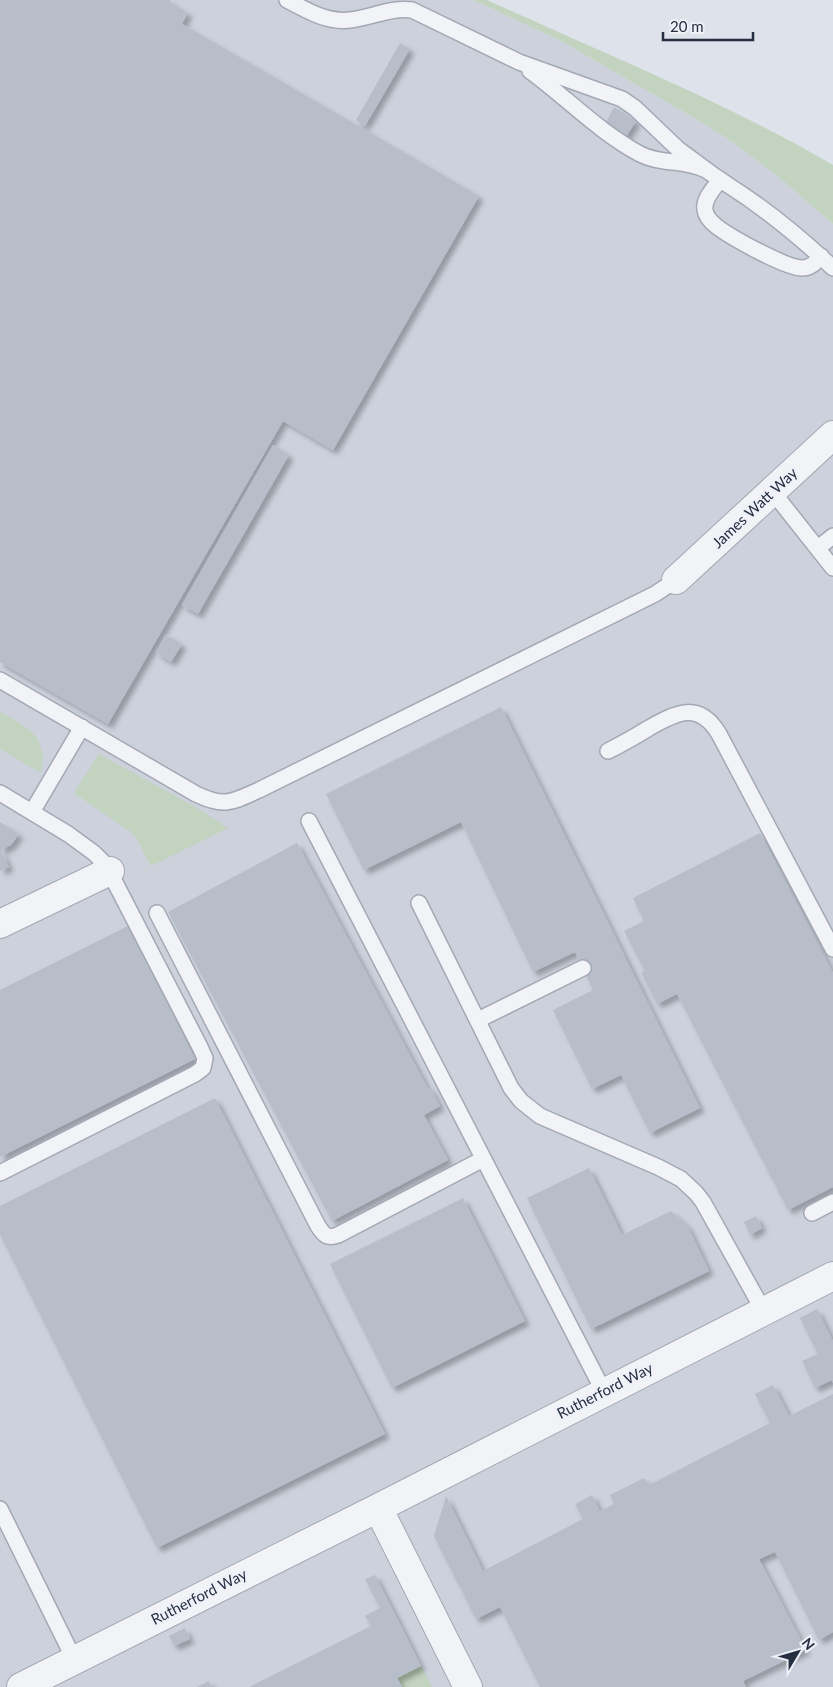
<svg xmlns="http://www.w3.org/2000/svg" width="833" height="1687" viewBox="0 0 833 1687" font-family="Lato,sans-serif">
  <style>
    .built { fill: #ccd1dc }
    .green { fill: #c2d4bf }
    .building { fill: #b8bdca; filter: url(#shadow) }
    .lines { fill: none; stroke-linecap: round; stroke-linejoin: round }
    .service-casing { stroke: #a3a8b4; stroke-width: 18 }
    .minor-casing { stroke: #a3a8b4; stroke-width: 30 }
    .service { stroke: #f2f3f7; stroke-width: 15 }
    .minor { stroke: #f2f3f7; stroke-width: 28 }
    .labels { text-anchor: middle; stroke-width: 5; stroke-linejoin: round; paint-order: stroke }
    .street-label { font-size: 15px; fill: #262e42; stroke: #eef1f7 }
  </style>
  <defs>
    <filter id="shadow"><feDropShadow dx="4.5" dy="4.5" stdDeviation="2.5" flood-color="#0004"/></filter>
  </defs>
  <rect width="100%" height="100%" fill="#dee2ea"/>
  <path class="built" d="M0,0h473l88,41 142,82 31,20 47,36 52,45v1463h-833z"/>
  <path class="green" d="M473,0h14c116,53 236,101 346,165v59l-52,-45 -47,-36 -31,-20 -142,-82z
    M0,712c29,17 48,23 41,61l-41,-24z
    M99,754l93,51 36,23 -77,38 -15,-28 -5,-6 -57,-39z
    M421,1666l11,21h-30l-5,-9z"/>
  <path class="building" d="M0,0h170l1,3 17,10 -6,11 297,172 -146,254 -50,-29 -175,303 -108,-62z
    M400,43l10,6 -45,77 -9,-6z
    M614,107l22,14 -10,16 -21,-13z
    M273,445l16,10 -91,159 -16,-9z
    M166,635l16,9 -11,18 -15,-10z
    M501,707l199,401 -50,25 -29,-58 -29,14 -39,-79 40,-20 -18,-38 -42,20 -72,-150 -97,48 -38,-76z
    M0,822l19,12 -8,11 -10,5 8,17 -9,4z
    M760,833l73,140v214l-45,23 -111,-216 -20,10 -16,-32 4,-1 -21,-40 20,-10 -11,-23z
    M297,843l131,246 2,-1 10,18 -16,9 24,45 -116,61 -164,-309z
    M128,926l67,133 -195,98v-167z
    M215,1098l170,336 -228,114 -157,-313v-29z
    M589,1168l33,67 49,-24 17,16 21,44 -118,58 -64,-131z
    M463,1198l62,123 -133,67 -62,-124z
    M756,1216l6,12 -12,7 -6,-13z
    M817,1309l16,32v42l-1,-3 -17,8 -13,-27 16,-7 -18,-36z
    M773,1385l16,31 44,-22v238l-14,8 -44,-88 -16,7 47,91 -63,31 3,6h-206l-40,-80 -24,12 -42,-83 12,-40 37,75 100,-52 -8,-15 17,-9 8,16 14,-7 -4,-9 34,-17 5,7 121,-62 -15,-29z
    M375,1575l46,91 -24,12 5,9h-153l122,-61 -6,-10 15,-8 -15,-29z
    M185,1628l5,11 -16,7 -5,-10z
    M209,1681l3,6h-15z"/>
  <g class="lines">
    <g class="service-casing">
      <path id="service" d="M287,0c19,10 40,23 63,20 21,-2 40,-13 62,-10l107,52 103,37 13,9 43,41 42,31
        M530,71c37,27 69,61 110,83 21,11 45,5 66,16 7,5 15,10 22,15 38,24 72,52 105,83
        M720,180c-6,8 -17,19 -15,30 1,7 6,12 11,16 14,11 70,42 86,42 9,0 14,-6 19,-12
        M772,491l61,77
        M818,548l15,-12
        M0,680l196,114c29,14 36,8 63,-4l396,-196 21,-14
        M608,751c14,-7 28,-15 41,-23 28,-16 50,-27 70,6l114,215
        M0,793l68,41 26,19 12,12 94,182 5,11 -2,10 -8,6 -195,99
        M32,812l50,-85
        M309,821l295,571
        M419,903l92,185 10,13 19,15 118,51 23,12 15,14 7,9 60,108
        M157,913l161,313c6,9 9,13 20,9l145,-76
        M478,1020l105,-52
        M812,1213l21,-11
        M0,1509l74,150"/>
    </g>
    <g class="minor-casing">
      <path id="minor" d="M676,580l157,-145
        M0,924l110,-53
        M378,1508l90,179
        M21,1687l357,-179 455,-232"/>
    </g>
    <use href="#service" class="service"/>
    <use href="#minor" class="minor"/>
  </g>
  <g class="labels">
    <g class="street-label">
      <text transform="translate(755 508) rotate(-43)" y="5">James Watt Way</text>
      <text transform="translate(605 1391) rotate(-27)" y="5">Rutherford Way</text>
      <text transform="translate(199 1597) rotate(-27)" y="5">Rutherford Way</text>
    </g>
  </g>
  <g transform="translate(798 1652) rotate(52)" stroke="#eef1f7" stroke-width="4" paint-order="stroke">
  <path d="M0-4L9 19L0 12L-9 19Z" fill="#262e42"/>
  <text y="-8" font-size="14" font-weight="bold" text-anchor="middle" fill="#262e42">N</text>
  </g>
  <path d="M663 32v8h90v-8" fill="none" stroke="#262e42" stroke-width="2.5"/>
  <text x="670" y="32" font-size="15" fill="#262e42" stroke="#eef1f7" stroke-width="4" paint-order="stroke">20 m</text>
</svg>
